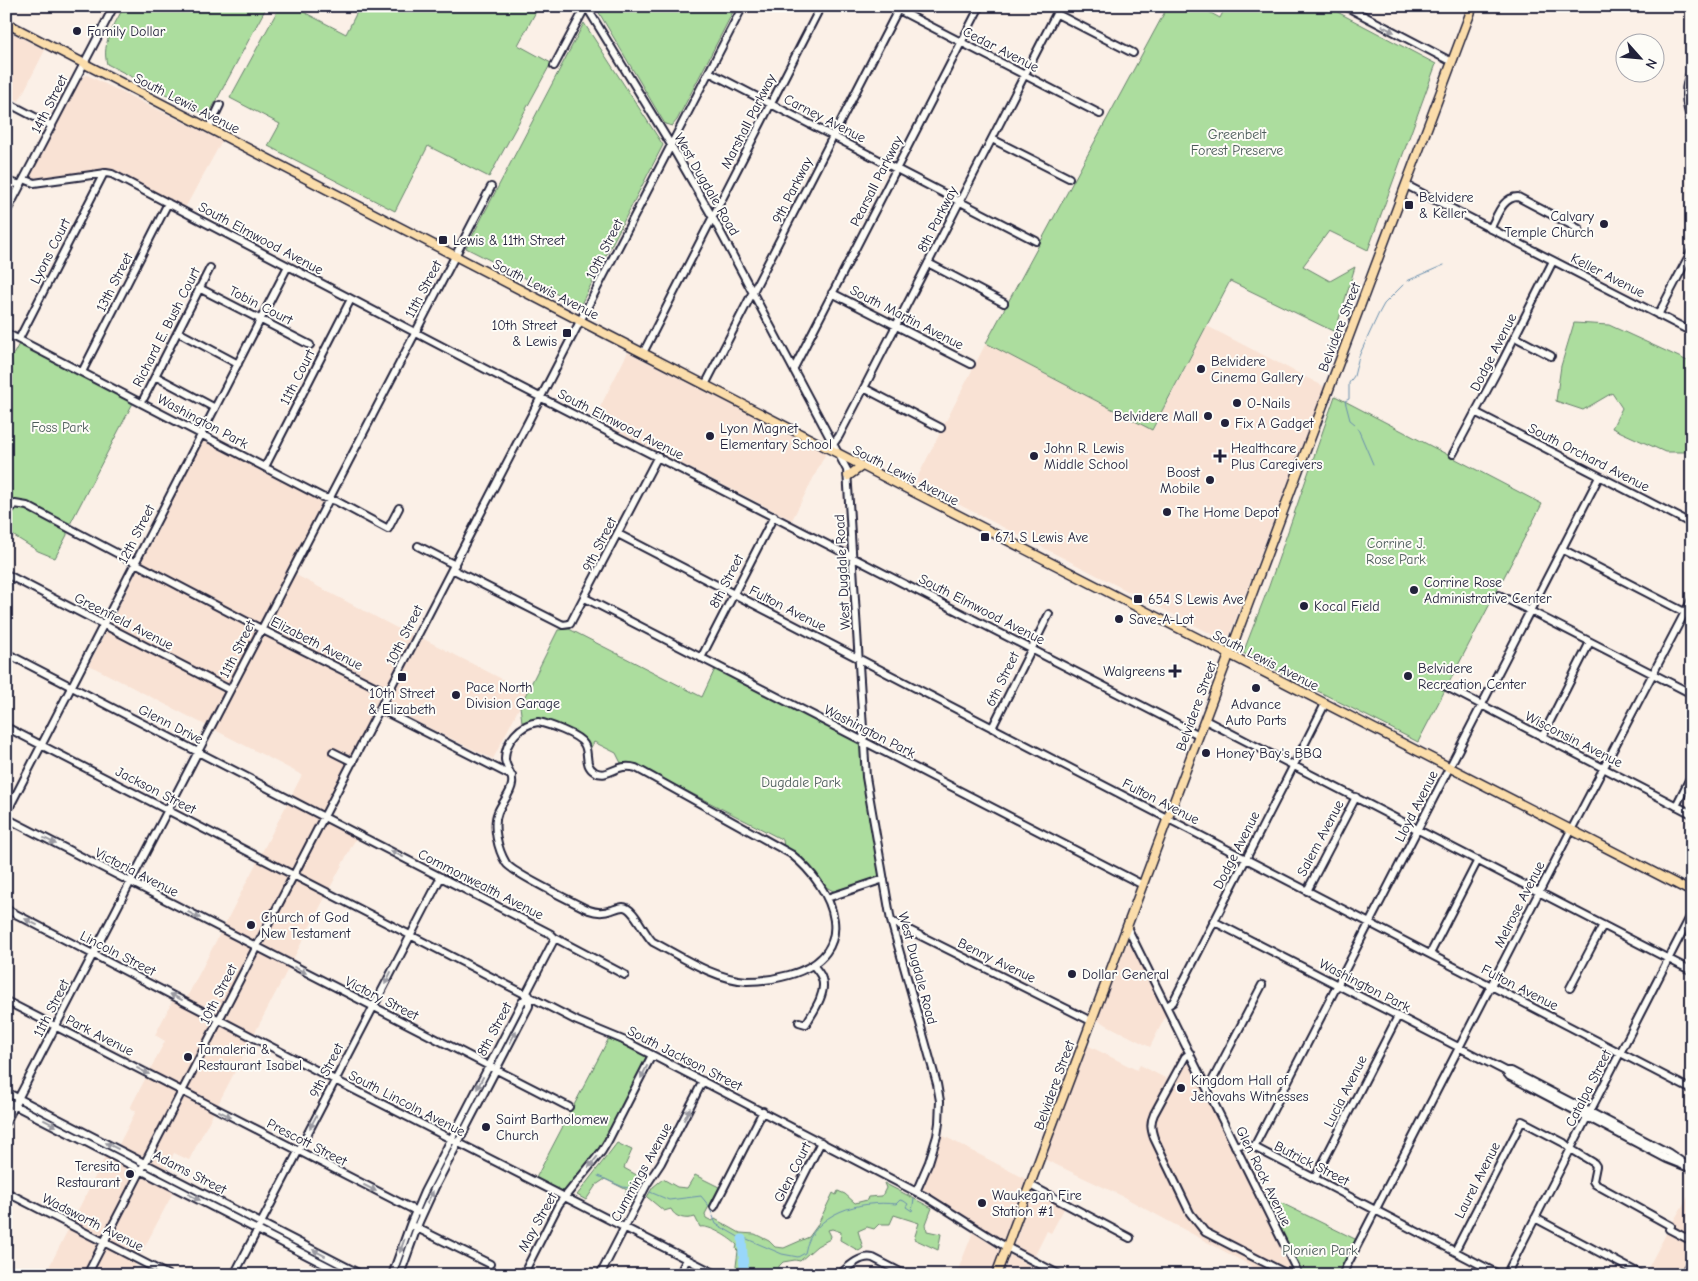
<svg xmlns="http://www.w3.org/2000/svg" width="1698" height="1281" viewBox="0 0 1698 1281" font-family="'Comic Neue',sans-serif">
  <style>
    .built { fill: #f9e2d4 }
    .green { fill: #acdd9e; stroke: #67806c }
    .lines { fill: none; stroke-linecap: round; stroke-linejoin: round }
    .stream { stroke: #698fae; stroke-width: 1 }
    .river { stroke: #99d7fa; stroke-width: 9 }
    .minor-casing { stroke: #22223b; stroke-width: 10 }
    .major-casing { stroke: #22223b; stroke-width: 11 }
    .minor { stroke: #fdfcf7; stroke-width: 6 }
    .major { stroke: #fbddab; stroke-width: 8 }
    .oneway { fill: #9a9aa2 }
    .poi-dot { fill: #22223b; stroke: #fdfcf7; stroke-width: 2 }
    .labels { text-anchor: middle; stroke-width: 4; stroke-linejoin: round; paint-order: stroke }
    .poi-label { font-size: 14px; fill: #22223b; stroke: #fdfcf7; text-anchor: start }
    .street-label { font-size: 14px; fill: #22223b; stroke: #fdfcf7 }
    .park-label { font-size: 14px; fill: #4b5a59; stroke: #fdfcf7 }
  </style>
  <rect width="100%" height="100%" fill="#fbf0e7"/>
  <filter id="ink" filterUnits="userSpaceOnUse"><feTurbulence type="fractalNoise" baseFrequency=".02" numOctaves="2"/><feDisplacementMap in="SourceGraphic" scale="10" xChannelSelector="R" yChannelSelector="G"/><feConvolveMatrix kernelMatrix="1 2 1 2 8 2 1 2 1" color-interpolation-filters="sRGB"/></filter>
  <g filter="url(#ink)">
    <path class="built" d="M6,30l39,20 -26,51 -13,-6z
      M87,75l135,66 -37,67 -69,-36 -8,-2 -80,10 53,-102z
      M1207,326l118,61 -98,255 -312,-160 71,-139 167,87z
      M628,352l198,101 -34,67 -198,-101z
      M204,438l126,68 -34,69 118,62 -332,638h-37l64,-126 6,3 21,-41 -6,-3 35,-67 -10,-6 20,-39 10,5 117,-226 -213,-110z
      M422,638l105,54 -34,67 -107,-52z
      M329,816l30,16 -170,328 -15,-7 -12,24 15,8 -47,90h-38z
      M1128,944l6,2 33,67 -17,34 -53,-27 29,-75z
      M1087,1045l50,25 3,-5 27,14 17,-32 110,228h-26l-146,-79 -78,-37z
      M940,1134l86,45 -21,58 -4,3 -78,-51 10,-26z
      M1692,1190v59l-13,26h-29l-4,-3 21,-40z
      M1033,1191l32,16 -14,26 -4,-2 -13,26 -20,-12z
      M973,1232l25,17 1,2 -8,24h-35z
      M1010,1255l26,14 -3,6h-31z"/>
    <path class="green" d="M124,6h143l-59,110 -101,-52c-6,-22 8,-39 17,-58z
      M280,6h12l54,28 14,-28h179l-21,39 33,18 -62,114 -61,-31 -33,65 -127,-65 12,-22 -50,-26z
      M595,6h141l-59,114 -5,6 -7,-2z
      M1168,6h30l22,12 6,-12h100l110,58 -68,186 -39,-19 -26,35 27,15 25,-14 -20,65 -105,-51 -78,149 -166,-87z
      M584,23l79,122 -83,161 -114,-58z
      M1574,323l35,2 83,38v89h-27l-53,-24 10,-20 -10,-15 -29,17 -27,-9 5,-35z
      M20,342l114,59 -67,129v5l-12,23 -17,-7 -32,-20v-163z
      M1335,396l207,108 -124,238 -175,-89 26,-67z
      M569,629l133,68 13,-28 146,75 21,134 -47,14 -9,-5 -25,-30 -17,-10 -1,-7 -151,-77h-11l-5,-10 -22,-11 -5,9c-22,-20 -35,-36 -67,-29l-2,-16 38,-76z
      M609,1038l38,18 -46,93 -37,43 -28,-14z
      M617,1143l15,7 -8,18 18,10 -12,25 -7,-4 4,-9 -22,-11 -9,6 -10,15 -9,-5z
      M695,1175l24,12 -14,27 1,4 6,3 3,-2 25,14 15,1 14,7 6,6 9,1 25,-11 8,-11 16,-33 3,2 2,-4 7,3 10,9 12,-3 1,-3 14,-1 4,-8 -2,-5 48,25 -6,16 1,7 14,3 -3,16 -24,-11 5,-16 -25,-8 -4,9h-11l-5,5 -7,-2 -9,4 5,17 -4,3 -19,-11 1,-8 -9,-3 -4,1 3,6 -1,3 -13,7 -17,15 -5,-1 -12,2 -4,4v6l-4,3h-37l-2,-9 2,-15 -2,-2 1,-4c-7,-7 -27,-20 -37,-18l-5,-10c-9,3 -20,1 -24,-8l-7,2 -17,-14 6,-10 10,-8 14,8 10,1z
      M1263,1194l94,46 -19,35h-34z"/>
    <g class="lines">
      <path class="stream" d="M1407,281l37,-16
        M1355,424l-5,-4 -5,-19 4,-2v-16l5,-7 5,-20 19,-41 6,-11 19,-19
        M1358,429l15,35
        M598,1176l25,11 14,2
        M650,1192l19,8 32,-4 8,10 7,18 26,15h5l35,15 16,3 7,-4c7,-41 56,-53 91,-49l4,-4 4,1 4,3 -2,3 6,4 2,-12"/>
      <path class="river" d="M742,1239l2,29"/>
      <g class="minor-casing">
        <path id="minor" d="M586,6l85,139 42,73 134,252 19,307 25,144 32,113 14,50 3,17 -1,22 -2,13 -8,26 -13,30
          M891,6l209,108
          M1345,6l107,56
          M1057,14l76,39
          M554,66l32,-60
          M1692,69c-9,19 -7,34 0,54
          M709,72l327,169
          M6,102l46,24
          M209,128l11,-23
          M992,139l77,39
          M24,179l10,4 7,-1 65,-9 6,1 379,198 708,363
          M6,181l15,4
          M1406,185l286,147
          M6,213l108,-207
          M1490,229c7,-12 12,-32 28,-32l61,32
          M928,263l76,40
          M199,288l111,57
          M832,293l139,71
          M1658,315l34,-65
          M178,332l60,32
          M6,333l316,164 14,4 52,28 11,-21
          M1515,337l36,19
          M19,339l85,-166
          M643,353l178,-347
          M794,368l186,-362
          M82,372l86,-169
          M155,376l60,32
          M705,385l195,-379
          M864,388l77,40
          M144,398l66,-130
          M1475,412l217,112
          M834,443l5,-7 25,-48 196,-382
          M1453,454l48,-90 52,-103
          M265,467l86,-168
          M6,514l9,-10 12,2 234,123 127,64
          M618,534l1074,556
          M418,546l37,19
          M1562,549l130,67
          M452,569l111,56 7,-1 88,-168
          M6,574l224,116
          M1499,595l193,99
          M585,598l558,287
          M6,653l545,281 4,4 70,37
          M701,658l73,-142
          M1445,686l247,128
          M380,709l132,67
          M1205,720l487,251
          M538,722c10,2 40,12 46,22 6,9 -1,21 11,28 15,7 21,-10 41,-4l155,86c44,35 71,100 -2,121 -14,4 -28,6 -42,6 -33,-2 -65,-24 -94,-39 -9,-8 -19,-35 -30,-35 -3,0 -8,2 -11,3 -8,3 -15,3 -23,0 -14,-7 -77,-37 -83,-47 -8,-13 -14,-37 -8,-51 4,-10 13,-18 14,-28 2,-9 -7,-17 -7,-25 0,-18 16,-35 33,-37z
          M6,727l571,294 46,19 305,158 73,46 59,31
          M992,728l57,-114
          M1542,737l48,-95
          M333,752l20,10
          M1676,806l16,-32
          M6,814l282,-548
          M6,818l563,289
          M1307,891l49,-94
          M827,898l57,-19
          M6,909l329,171 383,195
          M891,921l200,100
          M1213,921l292,150 4,5 158,83 25,10
          M1127,927l172,348
          M1430,954l48,-94
          M1570,988l33,-63
          M526,994l29,-56
          M6,1001l416,213
          M1167,1006l6,-4 152,-298
          M799,1022l7,2c7,-12 21,-31 16,-45 -1,-5 -6,-10 -9,-14
          M1190,1053l-5,4 -31,57c-4,9 -3,15 0,24l36,75 15,19 84,43
          M1505,1071h6l158,82 16,11
          M1206,1087l5,-4 51,-98
          M6,1092l356,183
          M6,1101l339,174
          M6,1122l485,-935
          M1235,1146l8,-2 11,3 246,128
          M1254,1147l345,-670
          M1315,1178l83,-162
          M1030,1185l100,53
          M6,1192l162,83
          M714,1207l49,-96
          M785,1213l36,-71
          M1535,1218l107,57
          M413,1226l77,38
          M1669,1229l23,12
          M1455,1251l67,-130 42,22 7,6 23,14 2,3 -3,15 2,3 76,42
          M87,1275l656,-1269
          M234,1275l207,-398
          M392,1275l18,-50 14,-33 98,-190 7,-7
          M400,1275l19,-53 16,-35 94,-181v-11
          M523,1275l36,-71 43,-53 6,-10 44,-86
          M600,1275l47,-91 14,-21 42,-82
          M679,1275l8,-16
          M839,1275c9,-8 21,-20 34,-17l33,17
          M1342,1275l227,-441 123,-235
          M1506,1275l186,-362"/>
      </g>
      <g class="major-casing">
        <path id="major" d="M6,23l594,308 1092,561
          M848,476l14,-10
          M996,1275l477,-1269
          M1684,1275l8,-15"/>
      </g>
      <use href="#minor" class="minor"/>
      <use href="#major" class="major"/>
    </g>
    <defs><path id="oneway-solid" d="M-6-.8H1V-3.2L6.5 0L1 3.2V.8H-6Z" transform="scale(1.25)"/></defs>
    <g class="oneway">
      <use href="#oneway-solid" transform="translate(1388 29) rotate(27)"/>
      <use href="#oneway-solid" transform="translate(50 841) rotate(27)"/>
      <use href="#oneway-solid" transform="translate(397 854) rotate(-153)"/>
      <use href="#oneway-solid" transform="translate(194 915) rotate(27)"/>
      <use href="#oneway-solid" transform="translate(31 922) rotate(-153)"/>
      <use href="#oneway-solid" transform="translate(300 970) rotate(27)"/>
      <use href="#oneway-solid" transform="translate(388 978) rotate(117)"/>
      <use href="#oneway-solid" transform="translate(176 997) rotate(-153)"/>
      <use href="#oneway-solid" transform="translate(513 1037) rotate(-63)"/>
      <use href="#oneway-solid" transform="translate(143 1071) rotate(27)"/>
      <use href="#oneway-solid" transform="translate(644 1072) rotate(117)"/>
      <use href="#oneway-solid" transform="translate(480 1083) rotate(117)"/>
      <use href="#oneway-solid" transform="translate(225 1114) rotate(27)"/>
      <use href="#oneway-solid" transform="translate(687 1114) rotate(-63)"/>
      <use href="#oneway-solid" transform="translate(313 1122) rotate(118)"/>
      <use href="#oneway-solid" transform="translate(50 1123) rotate(27)"/>
      <use href="#oneway-solid" transform="translate(112 1146) rotate(-153)"/>
      <use href="#oneway-solid" transform="translate(593 1162) rotate(129)"/>
      <use href="#oneway-solid" transform="translate(370 1188) rotate(27)"/>
      <use href="#oneway-solid" transform="translate(194 1197) rotate(27)"/>
      <use href="#oneway-solid" transform="translate(430 1197) rotate(-64)"/>
      <use href="#oneway-solid" transform="translate(402 1246) rotate(110)"/>
      <use href="#oneway-solid" transform="translate(319 1253) rotate(-153)"/>
    </g>
  </g>
  <g class="poi-dot">
    <circle cx="77" cy="31" r="5"/>
    <rect x="1404" y="200" width="10" height="10" rx="2.5"/>
    <circle cx="1604" cy="224" r="5"/>
    <rect x="438" y="235" width="10" height="10" rx="2.5"/>
    <rect x="562" y="328" width="10" height="10" rx="2.5"/>
    <circle cx="1201" cy="369" r="5"/>
    <circle cx="1237" cy="403" r="5"/>
    <circle cx="1208" cy="416" r="5"/>
    <circle cx="1225" cy="423" r="5"/>
    <circle cx="710" cy="436" r="5"/>
    <circle cx="1034" cy="456" r="5"/>
    <path d="M1217.5 448.5h5v5h5v5h-5v5h-5v-5h-5v-5h5z"/>
    <circle cx="1210" cy="480" r="5"/>
    <circle cx="1167" cy="512" r="5"/>
    <rect x="980" y="532" width="10" height="10" rx="2.5"/>
    <circle cx="1414" cy="590" r="5"/>
    <rect x="1133" y="594" width="10" height="10" rx="2.5"/>
    <circle cx="1304" cy="606" r="5"/>
    <circle cx="1119" cy="619" r="5"/>
    <path d="M1172.5 663.5h5v5h5v5h-5v5h-5v-5h-5v-5h5z"/>
    <circle cx="1408" cy="676" r="5"/>
    <rect x="397" y="672" width="10" height="10" rx="2.5"/>
    <circle cx="1256" cy="688" r="5"/>
    <circle cx="456" cy="695" r="5"/>
    <circle cx="1206" cy="753" r="5"/>
    <circle cx="251" cy="925" r="5"/>
    <circle cx="1072" cy="974" r="5"/>
    <circle cx="188" cy="1057" r="5"/>
    <circle cx="1181" cy="1088" r="5"/>
    <circle cx="486" cy="1127" r="5"/>
    <circle cx="130" cy="1174" r="5"/>
    <circle cx="982" cy="1203" r="5"/>
  </g>
  <g class="labels">
    <g class="poi-label">
      <text x="87" y="36">Family Dollar</text>
      <text x="1419" y="202">Belvidere<tspan x="1419" dy="16">&amp; Keller</tspan></text>
      <text x="1594" y="221" text-anchor="end">Calvary<tspan x="1594" dy="16">Temple Church</tspan></text>
      <text x="453" y="245">Lewis &amp; 11th Street</text>
      <text x="557" y="330" text-anchor="end">10th Street<tspan x="557" dy="16">&amp; Lewis</tspan></text>
      <text x="1211" y="366">Belvidere<tspan x="1211" dy="16">Cinema Gallery</tspan></text>
      <text x="1247" y="408">O-Nails</text>
      <text x="1198" y="421" text-anchor="end">Belvidere Mall</text>
      <text x="1235" y="428">Fix A Gadget</text>
      <text x="720" y="433">Lyon Magnet<tspan x="720" dy="16">Elementary School</tspan></text>
      <text x="1044" y="453">John R. Lewis<tspan x="1044" dy="16">Middle School</tspan></text>
      <text x="1231" y="453">Healthcare<tspan x="1231" dy="16">Plus Caregivers</tspan></text>
      <text x="1200" y="477" text-anchor="end">Boost<tspan x="1200" dy="16">Mobile</tspan></text>
      <text x="1177" y="517">The Home Depot</text>
      <text x="995" y="542">671 S Lewis Ave</text>
      <text x="1424" y="587">Corrine Rose<tspan x="1424" dy="16">Administrative Center</tspan></text>
      <text x="1148" y="604">654 S Lewis Ave</text>
      <text x="1314" y="611">Kocal Field</text>
      <text x="1129" y="624">Save-A-Lot</text>
      <text x="1418" y="673">Belvidere<tspan x="1418" dy="16">Recreation Center</tspan></text>
      <text x="1165" y="676" text-anchor="end">Walgreens</text>
      <text x="466" y="692">Pace North<tspan x="466" dy="16">Division Garage</tspan></text>
      <text x="402" y="698" text-anchor="middle">10th Street<tspan x="402" dy="16">&amp; Elizabeth</tspan></text>
      <text x="1256" y="709" text-anchor="middle">Advance<tspan x="1256" dy="16">Auto Parts</tspan></text>
      <text x="1216" y="758">Honey Bay's BBQ</text>
      <text x="261" y="922">Church of God<tspan x="261" dy="16">New Testament</tspan></text>
      <text x="1082" y="979">Dollar General</text>
      <text x="198" y="1054">Tamaleria &amp;<tspan x="198" dy="16">Restaurant Isabel</tspan></text>
      <text x="1191" y="1085">Kingdom Hall of<tspan x="1191" dy="16">Jehovahs Witnesses</tspan></text>
      <text x="496" y="1124">Saint Bartholomew<tspan x="496" dy="16">Church</tspan></text>
      <text x="120" y="1171" text-anchor="end">Teresita<tspan x="120" dy="16">Restaurant</tspan></text>
      <text x="992" y="1200">Waukegan Fire<tspan x="992" dy="16">Station #1</tspan></text>
    </g>
    <g class="street-label">
      <text transform="translate(1001 49) rotate(27)" y="5">Cedar Avenue</text>
      <text transform="translate(187 103) rotate(27)" y="5">South Lewis Avenue</text>
      <text transform="translate(49 104) rotate(-63)" y="5">14th Street</text>
      <text transform="translate(825 118) rotate(27)" y="5">Carney Avenue</text>
      <text transform="translate(748 121) rotate(-63)" y="5">Marshall Parkway</text>
      <text transform="translate(876 181) rotate(-63)" y="5">Pearsall Parkway</text>
      <text transform="translate(707 184) rotate(60)" y="5">West Dugdale Road</text>
      <text transform="translate(792 190) rotate(-63)" y="5">9th Parkway</text>
      <text transform="translate(937 219) rotate(-63)" y="5">8th Parkway</text>
      <text transform="translate(261 238) rotate(28)" y="5">South Elmwood Avenue</text>
      <text transform="translate(604 249) rotate(-63)" y="5">10th Street</text>
      <text transform="translate(50 251) rotate(-63)" y="5">Lyons Court</text>
      <text transform="translate(1608 275) rotate(27)" y="5">Keller Avenue</text>
      <text transform="translate(114 282) rotate(-63)" y="5">13th Street</text>
      <text transform="translate(423 289) rotate(-62)" y="5">11th Street</text>
      <text transform="translate(546 289) rotate(27)" y="5">South Lewis Avenue</text>
      <text transform="translate(261 305) rotate(27)" y="5">Tobin Court</text>
      <text transform="translate(907 317) rotate(27)" y="5">South Martin Avenue</text>
      <text transform="translate(166 327) rotate(-63)" y="5">Richard E. Bush Court</text>
      <text transform="translate(1339 327) rotate(-69)" y="5">Belvidere Street</text>
      <text transform="translate(1493 352) rotate(-63)" y="5">Dodge Avenue</text>
      <text transform="translate(297 377) rotate(-63)" y="5">11th Court</text>
      <text transform="translate(203 421) rotate(28)" y="5">Washington Park</text>
      <text transform="translate(621 424) rotate(27)" y="5">South Elmwood Avenue</text>
      <text transform="translate(1589 457) rotate(27)" y="5">South Orchard Avenue</text>
      <text transform="translate(906 475) rotate(27)" y="5">South Lewis Avenue</text>
      <text transform="translate(136 534) rotate(-63)" y="5">12th Street</text>
      <text transform="translate(599 544) rotate(-63)" y="5">9th Street</text>
      <text transform="translate(842 572) rotate(-93)" y="5">West Dugdale Road</text>
      <text transform="translate(726 581) rotate(-63)" y="5">8th Street</text>
      <text transform="translate(788 608) rotate(27)" y="5">Fulton Avenue</text>
      <text transform="translate(982 609) rotate(27)" y="5">South Elmwood Avenue</text>
      <text transform="translate(124 621) rotate(27)" y="5">Greenfield Avenue</text>
      <text transform="translate(404 635) rotate(-63)" y="5">10th Street</text>
      <text transform="translate(317 643) rotate(27)" y="5">Elizabeth Avenue</text>
      <text transform="translate(237 649) rotate(-63)" y="5">11th Street</text>
      <text transform="translate(1266 660) rotate(27)" y="5">South Lewis Avenue</text>
      <text transform="translate(1002 679) rotate(-64)" y="5">6th Street</text>
      <text transform="translate(1196 706) rotate(-70)" y="5">Belvidere Street</text>
      <text transform="translate(171 724) rotate(27)" y="5">Glenn Drive</text>
      <text transform="translate(870 731) rotate(27)" y="5">Washington Park</text>
      <text transform="translate(1574 739) rotate(27)" y="5">Wisconsin Avenue</text>
      <text transform="translate(156 790) rotate(27)" y="5">Jackson Street</text>
      <text transform="translate(1161 801) rotate(27)" y="5">Fulton Avenue</text>
      <text transform="translate(1416 806) rotate(-63)" y="5">Lloyd Avenue</text>
      <text transform="translate(1320 838) rotate(-62)" y="5">Salem Avenue</text>
      <text transform="translate(1236 850) rotate(-63)" y="5">Dodge Avenue</text>
      <text transform="translate(137 872) rotate(27)" y="5">Victoria Avenue</text>
      <text transform="translate(481 884) rotate(27)" y="5">Commonwealth Avenue</text>
      <text transform="translate(1519 904) rotate(-63)" y="5">Melrose Avenue</text>
      <text transform="translate(118 953) rotate(27)" y="5">Lincoln Street</text>
      <text transform="translate(997 960) rotate(26)" y="5">Benny Avenue</text>
      <text transform="translate(918 968) rotate(75)" y="5">West Dugdale Road</text>
      <text transform="translate(1365 985) rotate(27)" y="5">Washington Park</text>
      <text transform="translate(1520 987) rotate(27)" y="5">Fulton Avenue</text>
      <text transform="translate(218 994) rotate(-63)" y="5">10th Street</text>
      <text transform="translate(382 998) rotate(27)" y="5">Victory Street</text>
      <text transform="translate(51 1008) rotate(-63)" y="5">11th Street</text>
      <text transform="translate(494 1029) rotate(-62)" y="5">8th Street</text>
      <text transform="translate(100 1035) rotate(27)" y="5">Park Avenue</text>
      <text transform="translate(685 1058) rotate(27)" y="5">South Jackson Street</text>
      <text transform="translate(326 1070) rotate(-63)" y="5">9th Street</text>
      <text transform="translate(1054 1085) rotate(-70)" y="5">Belvidere Street</text>
      <text transform="translate(1588 1088) rotate(-63)" y="5">Catalpa Street</text>
      <text transform="translate(1345 1091) rotate(-63)" y="5">Lucia Avenue</text>
      <text transform="translate(407 1103) rotate(27)" y="5">South Lincoln Avenue</text>
      <text transform="translate(307 1142) rotate(27)" y="5">Prescott Street</text>
      <text transform="translate(1312 1163) rotate(27)" y="5">Butrick Street</text>
      <text transform="translate(190 1172) rotate(27)" y="5">Adams Street</text>
      <text transform="translate(641 1172) rotate(-61)" y="5">Cummings Avenue</text>
      <text transform="translate(792 1172) rotate(-63)" y="5">Glen Court</text>
      <text transform="translate(1264 1176) rotate(64)" y="5">Glen Rock Avenue</text>
      <text transform="translate(1477 1180) rotate(-63)" y="5">Laurel Avenue</text>
      <text transform="translate(93 1222) rotate(27)" y="5">Wadsworth Avenue</text>
      <text transform="translate(537 1222) rotate(-61)" y="5">May Street</text>
    </g>
    <g class="park-label">
      <text x="1237" y="139">Greenbelt<tspan x="1237" dy="16">Forest Preserve</tspan></text>
      <text x="60" y="432">Foss Park</text>
      <text x="1396" y="548">Corrine J.<tspan x="1396" dy="16">Rose Park</tspan></text>
      <text x="801" y="787">Dugdale Park</text>
      <text x="1320" y="1255">Plonien Park</text>
    </g>
  </g>
  <rect width="1698" height="1281" fill="none" stroke="#fdfcf7" stroke-width="25"/>
  <rect x="12" y="12" width="1673" height="1256" fill="none" stroke="#22223b" stroke-width="2" filter="url(#ink)"/>
  <g transform="translate(1640 58) rotate(117)"><circle r="24" fill="#fdfcf7" stroke="#a5a5ac"/>
  <path d="M0-4L9 19L0 12L-9 19Z" fill="#22223b"/>
  <text y="-8" font-size="14" font-weight="bold" text-anchor="middle" fill="#22223b">N</text>
  </g>
</svg>
